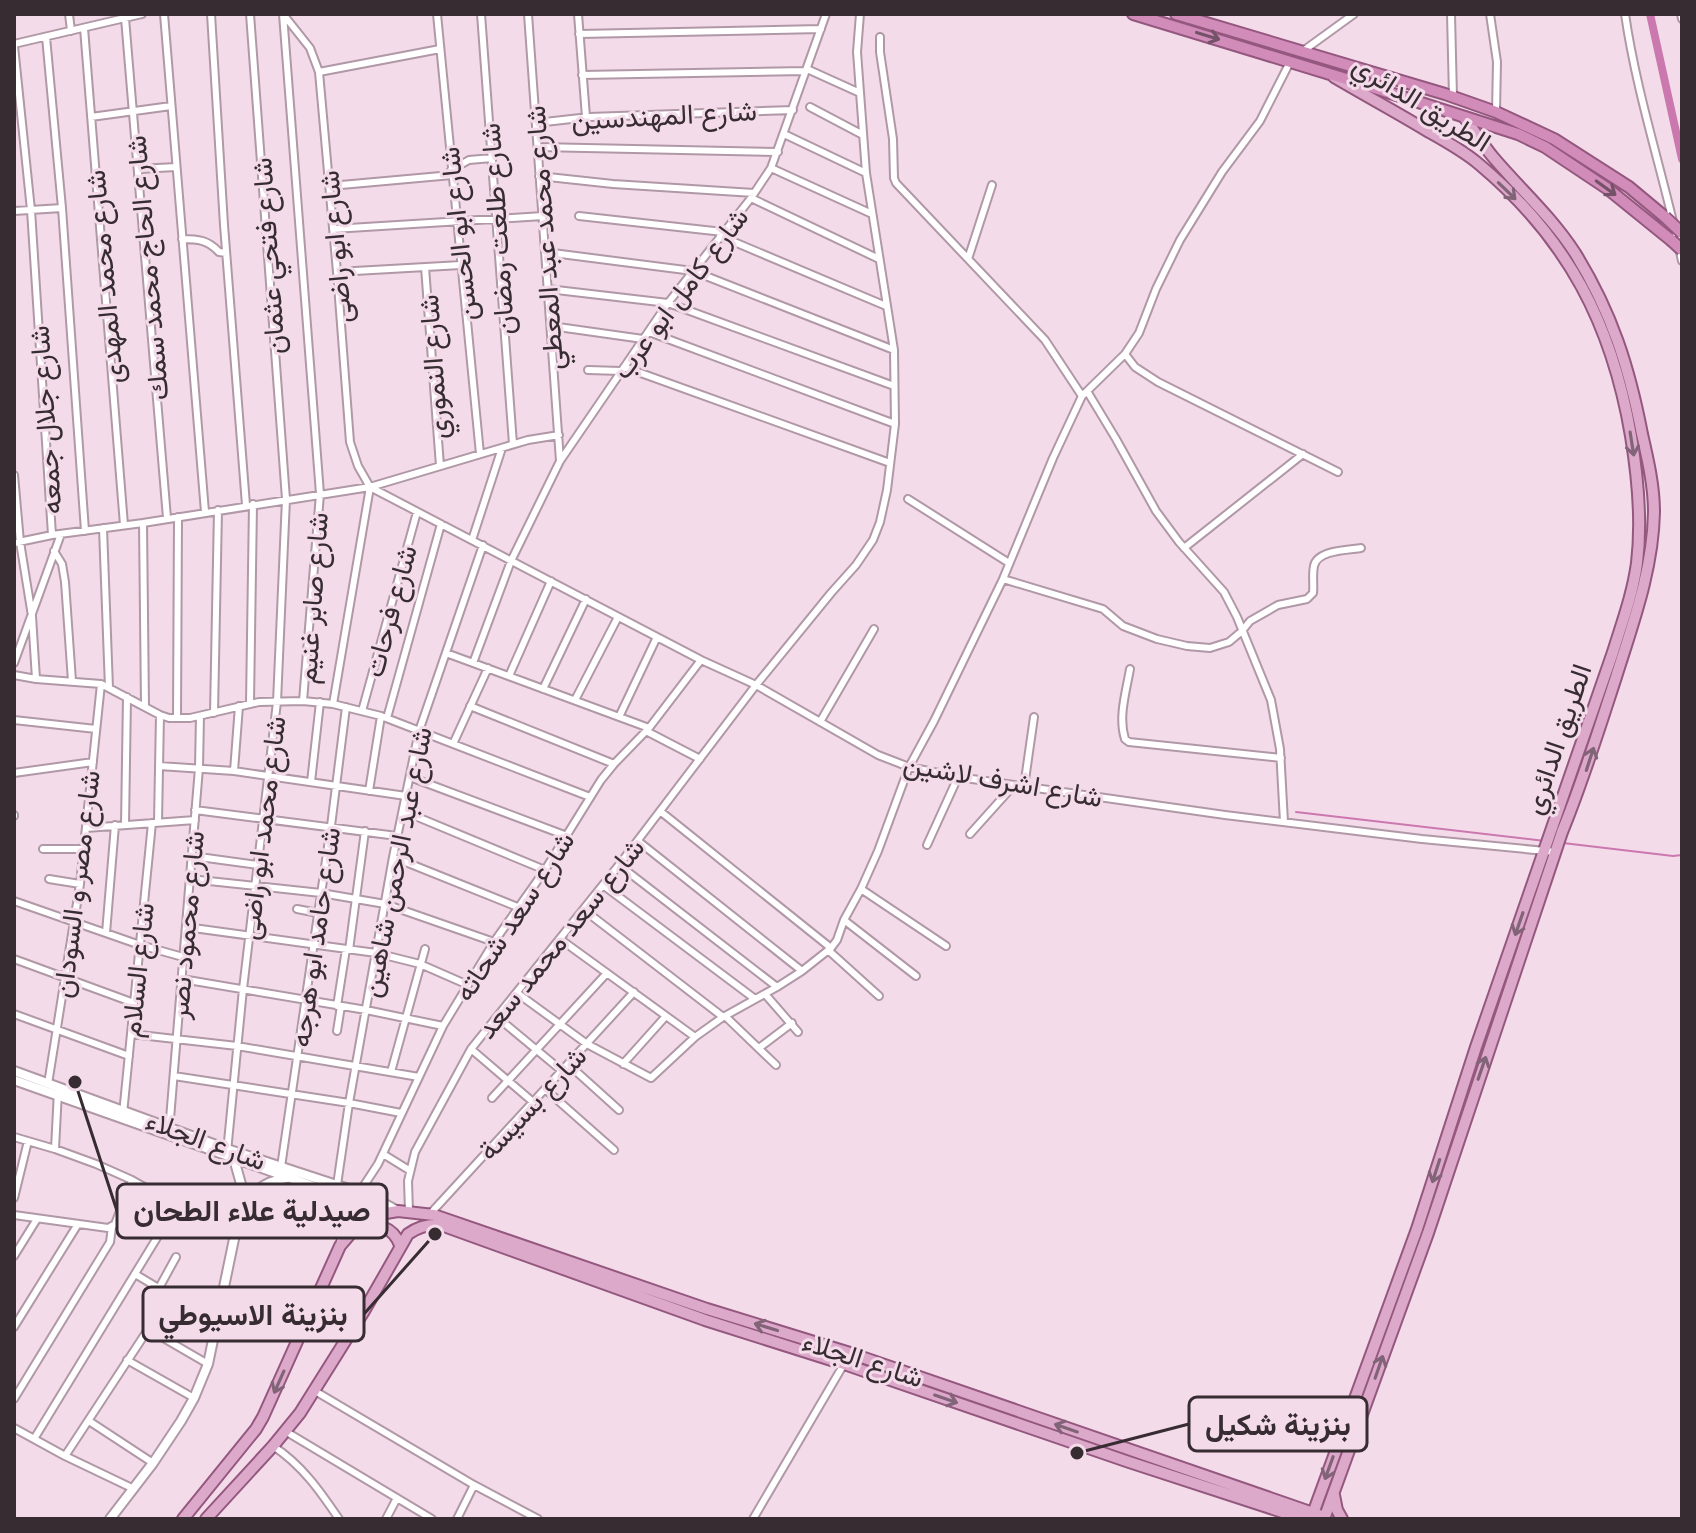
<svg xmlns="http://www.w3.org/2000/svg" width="1696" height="1533" viewBox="0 0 1696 1533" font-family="'Golos Text',Vazirmatn,sans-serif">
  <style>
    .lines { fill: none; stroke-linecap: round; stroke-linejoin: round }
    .stream { stroke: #cb78af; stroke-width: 2 }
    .canal { stroke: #cb78af; stroke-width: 8 }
    .minor-casing { stroke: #b098a6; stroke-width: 10 }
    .tertiary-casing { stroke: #b098a6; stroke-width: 12 }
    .primary-casing { stroke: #94587f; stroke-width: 14 }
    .trunk-casing { stroke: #94587f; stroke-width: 14 }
    .minor { stroke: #fff; stroke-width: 6 }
    .tertiary { stroke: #fff; stroke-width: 8 }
    .primary { stroke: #dda9cb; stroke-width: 10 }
    .trunk { stroke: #d28cba; stroke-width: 10 }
    .trunk-bridge-casing { stroke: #94587f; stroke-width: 14; stroke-linecap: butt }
    .trunk-bridge { stroke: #d28cba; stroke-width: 10 }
    .oneway { stroke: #745268 }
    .oneway2 { stroke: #816477 }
    .labels { text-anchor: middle; stroke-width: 6; stroke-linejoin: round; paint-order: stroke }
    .street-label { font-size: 28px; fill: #362c32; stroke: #f4dbea }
    .leader { fill: none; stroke: #362c32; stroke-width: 3 }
    .callout-dot { fill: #362c32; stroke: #f4dbea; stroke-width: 3 }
    .callout { fill: #f4dbea; stroke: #362c32; stroke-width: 3 }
    .callout-label { font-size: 30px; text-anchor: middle; font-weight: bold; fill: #362c32 }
  </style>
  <rect width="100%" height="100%" fill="#f4dbea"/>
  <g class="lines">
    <path class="stream" d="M1296,812l249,29
      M1563,843l110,13 9,-1"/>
    <path class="canal" d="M1650,14l32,145"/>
    <g class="minor-casing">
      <path id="minor" d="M69,14l2,17
        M164,14l41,498
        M211,14l13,211 22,280
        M283,14l27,34 9,24 18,200 13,170 8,24 12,21 331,173 55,25 122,70 31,12 49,10 267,38 197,24 134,13
        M283,14l37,480 -17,207
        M437,14l43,440
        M481,14l32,430
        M528,14l32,447
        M578,14l8,103
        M1451,14l2,83
        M1490,14l7,48 -1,50
        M1625,14c12,83 40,165 57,247
        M1681,14l1,5
        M125,18l42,500
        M84,28l40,497
        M579,34l242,-5
        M46,37l16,171 23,323
        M880,37v15l13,87 1,39 2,5 149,157 37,56
        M14,44l128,-30
        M14,46l17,164 21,325
        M1303,51l51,-37
        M807,69l53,24
        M319,72l121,-23
        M582,75l224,-4
        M810,107l53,28
        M91,117l80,-11
        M536,123l53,-6 204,-7
        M784,134l82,39
        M538,147l240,5
        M771,168l101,46
        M138,169l38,-2
        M451,170l18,-10 23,-2
        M539,176l74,8 141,9
        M330,186l122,-11
        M751,198l128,61
        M14,211l48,-3
        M579,216l144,16
        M333,229l210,-13
        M720,236l166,70
        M182,239c16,0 26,1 37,13l7,1
        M545,252l148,19 201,79
        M968,259l24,-74
        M425,267l15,199
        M337,272l124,-7
        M548,289l120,14 226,83
        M551,326l92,13
        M649,332l246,92
        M1125,354l10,13 23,15 180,90
        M624,367l266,96
        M588,370l33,1
        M1087,391l29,48 40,72 23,31 45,50 13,25 34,83 9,49 4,73
        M14,475l6,67 12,74 4,63
        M908,499l101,64
        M143,523l2,184
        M103,528l6,160
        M472,540l30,-92
        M14,543l38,-8 91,-12 227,-36 158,-47 31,-5
        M1184,548l119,-94
        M54,551l8,13 3,18 7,99
        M1003,579l100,30 20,17 34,13 30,7 23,2 19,-6 13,-11 8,-10 28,-16 29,-6 6,-6c1,-8 -1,-18 1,-27 3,-16 34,-16 47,-18
        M446,653l203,75
        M14,663l47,-129
        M473,663l38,-102 49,-100 108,-158 83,-105 20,-30 55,-154
        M1130,669c-4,23 -12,48 -5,70l4,3 152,16
        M14,675l22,4 65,5 59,31 9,3h21l69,-16 44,-1 30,3 48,12 209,81
        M509,676l42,-95
        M543,689l43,-90
        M575,700l43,-83
        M250,703l3,-199
        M333,704l37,-217
        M470,706l144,58
        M362,711l55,-199
        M214,713l4,-203
        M619,717l38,-80
        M177,718l1,-201
        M387,718l54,-194
        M14,720l82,9
        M820,722l54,-93
        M646,731l54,28
        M453,744l35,-76
        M159,766l75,5 172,25
        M234,771l5,-65
        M14,773l79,-11
        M410,777l157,59
        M311,782l9,-80
        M1024,787l10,-70
        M369,791l12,-75
        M195,810l202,26
        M403,811l142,59
        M660,811l171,137
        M14,816v-1
        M158,822l2,-107
        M125,825l2,-128
        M86,828l109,-8
        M970,834l44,-49
        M638,841l164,130
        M927,845l31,-68
        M43,849h40
        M192,856l66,9
        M393,857l127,51
        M619,865l158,122
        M49,879l31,5
        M190,879l131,14 64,11 109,38
        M603,885l152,114
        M861,889l85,57
        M14,901l126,44 43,12
        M297,909l21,4
        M584,910l139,107
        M844,920l72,56
        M186,927l190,26 44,11 48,21
        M106,933l9,-108
        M560,939l135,98
        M349,950l16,-119
        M828,950l51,46
        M14,959l120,44
        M182,979l184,31 77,16
        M517,993l70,51 64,34 44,-41 28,-20 54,-30 25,-16 29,-23 6,-8 7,-20 17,-31 17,-38 31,-84 25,-46 69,-142 50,-121 29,-62 43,-42 14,-21 17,-44 24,-49 42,-68 38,-51 30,-59
        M765,994l33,38
        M337,1006l9,-57
        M14,1014l115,42
        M725,1016l51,49
        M497,1017l65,54
        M337,1031l4,-25
        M131,1034l106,12 182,31
        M759,1048l33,-25
        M471,1049l62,53
        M568,1064l51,46
        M623,1064l43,-48
        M391,1072l34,-123
        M174,1076l175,27 52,10
        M48,1084l32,-200 21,-200
        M545,1089l69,61
        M492,1098l115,-125
        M123,1114l29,-291
        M169,1131l30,-363 1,-52
        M14,1137l41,12 41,15 36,16 45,25 62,10
        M55,1149l3,-58
        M227,1152l16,-163 34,-287 9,-203 -36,-485
        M383,1154l26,16
        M281,1167l50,-341 15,-119
        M337,1185l12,-82 44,-246 26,-126 64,-186
        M359,1193l19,-29 65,-138 51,-84 51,-72 56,-90 13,-16 35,-36 52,-68
        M14,1198l14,-57
        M409,1211l-1,-30 7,-29 56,-103 148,-184 137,-180 75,-92 25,-28 17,-25 7,-18 7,-32 8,-66 -1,-74 -28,-177 -9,-121 3,-38
        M430,1214l204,-222
        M14,1215l94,13 7,-4 17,-44
        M14,1256l23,-37
        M135,1274l82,49
        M159,1288l17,-31
        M14,1327l64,-103
        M127,1360l67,38
        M315,1391l159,94 64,34
        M14,1399l96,-157 2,-15
        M89,1421l64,42
        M14,1428l51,28 69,33
        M285,1431l147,88
        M34,1439l143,-234
        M273,1446c29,19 47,45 66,73
        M65,1456l82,-125 6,1 55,32
        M386,1519l11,-21
        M457,1519l17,-34
        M753,1519l91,-155"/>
    </g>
    <g class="tertiary-casing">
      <path id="tertiary" d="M14,1071l213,78 143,47 28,15
        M14,1080l327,116c12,16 4,32 -1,50
        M241,1210c10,-18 25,-29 45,-32
        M347,1214c12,0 19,-8 16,-20
        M110,1519l43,-56 28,-42 13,-23 14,-34 31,-149 2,-31 -7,-25"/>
    </g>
    <g class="primary-casing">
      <path id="primary" d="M360,1230c18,-8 33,-3 40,15
        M1334,1495l3,15 5,9
        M183,1519l73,-90 7,-12 77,-171 18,-21 7,-5 15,-6 18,-3 36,4 273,94 143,44 469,162
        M206,1519l67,-73 27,-33 64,-102 44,-77c10,-7 20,-10 33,-9l264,95 139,44 285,98 175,57
        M1311,1519l106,-290 59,-182 137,-395c9,-29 20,-59 24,-89 5,-42 1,-85 -6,-127 -19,-112 -63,-197 -151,-271 -15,-13 -33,-23 -51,-33 -31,-19 -63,-36 -95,-55
        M1324,1519l104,-286 134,-401c21,-51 37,-103 54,-155 17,-54 37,-108 38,-165 0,-26 -6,-52 -12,-78 -13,-67 -30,-121 -67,-181 -24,-37 -54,-63 -82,-96 -11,-13 -19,-27 -29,-40"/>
    </g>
    <g class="trunk-casing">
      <path id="trunk" d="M1133,14l223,68 162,52 27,13 63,42 63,51
        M1176,14l269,80 51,18 58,27 75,48 36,30"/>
    </g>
    <use href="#minor" class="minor"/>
    <use href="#tertiary" class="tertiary"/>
    <use href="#primary" class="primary"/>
    <use href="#trunk" class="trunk"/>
    <g class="trunk-bridge-casing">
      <path id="trunk-bridge" d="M1665,217l17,16
        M1671,240l11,10"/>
    </g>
    <use href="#trunk-bridge" class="trunk-bridge"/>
  </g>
  <defs><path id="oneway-shaft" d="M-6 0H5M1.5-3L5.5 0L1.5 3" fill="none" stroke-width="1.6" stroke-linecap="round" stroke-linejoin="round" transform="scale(2)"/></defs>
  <g class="oneway">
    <use href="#oneway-shaft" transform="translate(1208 36) rotate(17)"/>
    <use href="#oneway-shaft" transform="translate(1606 188) rotate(36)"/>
  </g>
  <g class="oneway2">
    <use href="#oneway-shaft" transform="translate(1507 191) rotate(44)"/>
    <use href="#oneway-shaft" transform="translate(1632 444) rotate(81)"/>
    <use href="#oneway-shaft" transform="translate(1590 759) rotate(-72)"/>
    <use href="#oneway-shaft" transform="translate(1519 924) rotate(109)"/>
    <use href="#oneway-shaft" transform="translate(1482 1068) rotate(-71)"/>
    <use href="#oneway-shaft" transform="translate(1436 1171) rotate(108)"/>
    <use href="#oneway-shaft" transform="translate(766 1327) rotate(-163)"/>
    <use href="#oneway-shaft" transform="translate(1379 1367) rotate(-71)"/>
    <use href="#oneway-shaft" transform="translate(279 1382) rotate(114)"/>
    <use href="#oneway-shaft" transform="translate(946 1399) rotate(19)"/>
    <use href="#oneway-shaft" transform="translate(1066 1428) rotate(-161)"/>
    <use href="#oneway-shaft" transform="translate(1329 1468) rotate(110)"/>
  </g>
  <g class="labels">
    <g class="street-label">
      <text transform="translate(1422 103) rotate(32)" y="10">الطريق الدائري</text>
      <text transform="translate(664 115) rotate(-3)" y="10">شارع المهندسين</text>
      <text transform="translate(497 229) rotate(-94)" y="10">شارع طلعت رمضان</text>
      <text transform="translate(458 234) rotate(-96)" y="10">شارع ابو الحسن</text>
      <text transform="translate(544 238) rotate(-94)" y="10">شارع محمد عبد المعطي</text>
      <text transform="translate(335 247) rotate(-95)" y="10">شارع ابو راضى</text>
      <text transform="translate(268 256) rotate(-94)" y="10">شارع فتحي عثمان</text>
      <text transform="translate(147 268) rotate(-95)" y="10">شارع الحاج محمد سمك</text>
      <text transform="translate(104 277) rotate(-95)" y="10">شارع محمد المهدى</text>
      <text transform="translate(680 293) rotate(-53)" y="10">شارع كامل ابو عرب</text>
      <text transform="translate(433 367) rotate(-94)" y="10">شارع النموري</text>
      <text transform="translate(45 420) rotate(-94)" y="10">شارع جلال جمعه</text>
      <text transform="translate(312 598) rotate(-86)" y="10">شارع صابر غنيم</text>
      <text transform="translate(390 611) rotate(-75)" y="10">شارع فرحات</text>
      <text transform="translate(1557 739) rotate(-71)" y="10">الطريق الدائري</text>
      <text transform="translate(1003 780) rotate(10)" y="10">شارع اشرف لاشين</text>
      <text transform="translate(262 828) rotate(-83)" y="10">شارع محمد ابو راضى</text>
      <text transform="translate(396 862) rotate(-79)" y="10">شارع عبد الرحمن شاهين</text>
      <text transform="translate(76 884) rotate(-83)" y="10">شارع مصر و السودان</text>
      <text transform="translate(514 916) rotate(-57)" y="10">شارع سعد شحاته</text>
      <text transform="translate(186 925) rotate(-85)" y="10">شارع محمود نصر</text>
      <text transform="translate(315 937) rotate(-82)" y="10">شارع حامد ابو هرجه</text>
      <text transform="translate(560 938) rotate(-51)" y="10">شارع سعد محمد سعد</text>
      <text transform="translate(137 970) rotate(-84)" y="10">شارع السلام</text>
      <text transform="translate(532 1103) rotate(-47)" y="10">شارع بسيسة</text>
      <text transform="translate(206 1140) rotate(20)" y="10">شارع الجلاء</text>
      <text transform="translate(863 1359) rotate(18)" y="10">شارع الجلاء</text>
    </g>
  </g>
  <path class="leader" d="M75 1082L117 1211M435 1234L364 1314M1077 1453L1189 1424"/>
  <g class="callout-dot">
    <circle cx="75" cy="1082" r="8"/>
    <circle cx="435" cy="1234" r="8"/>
    <circle cx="1077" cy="1453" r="8"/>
  </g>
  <g class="callout">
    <rect x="117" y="1184" width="270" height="54" rx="8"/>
    <rect x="143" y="1287" width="221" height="54" rx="8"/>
    <rect x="1189" y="1397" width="178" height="54" rx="8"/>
  </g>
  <g class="callout-label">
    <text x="252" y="1221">صيدلية علاء الطحان</text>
    <text x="253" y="1325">بنزينة الاسيوطي</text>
    <text x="1278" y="1435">بنزينة شكيل</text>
  </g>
  <rect width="1696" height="1533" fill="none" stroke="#362c32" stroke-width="32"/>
</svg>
